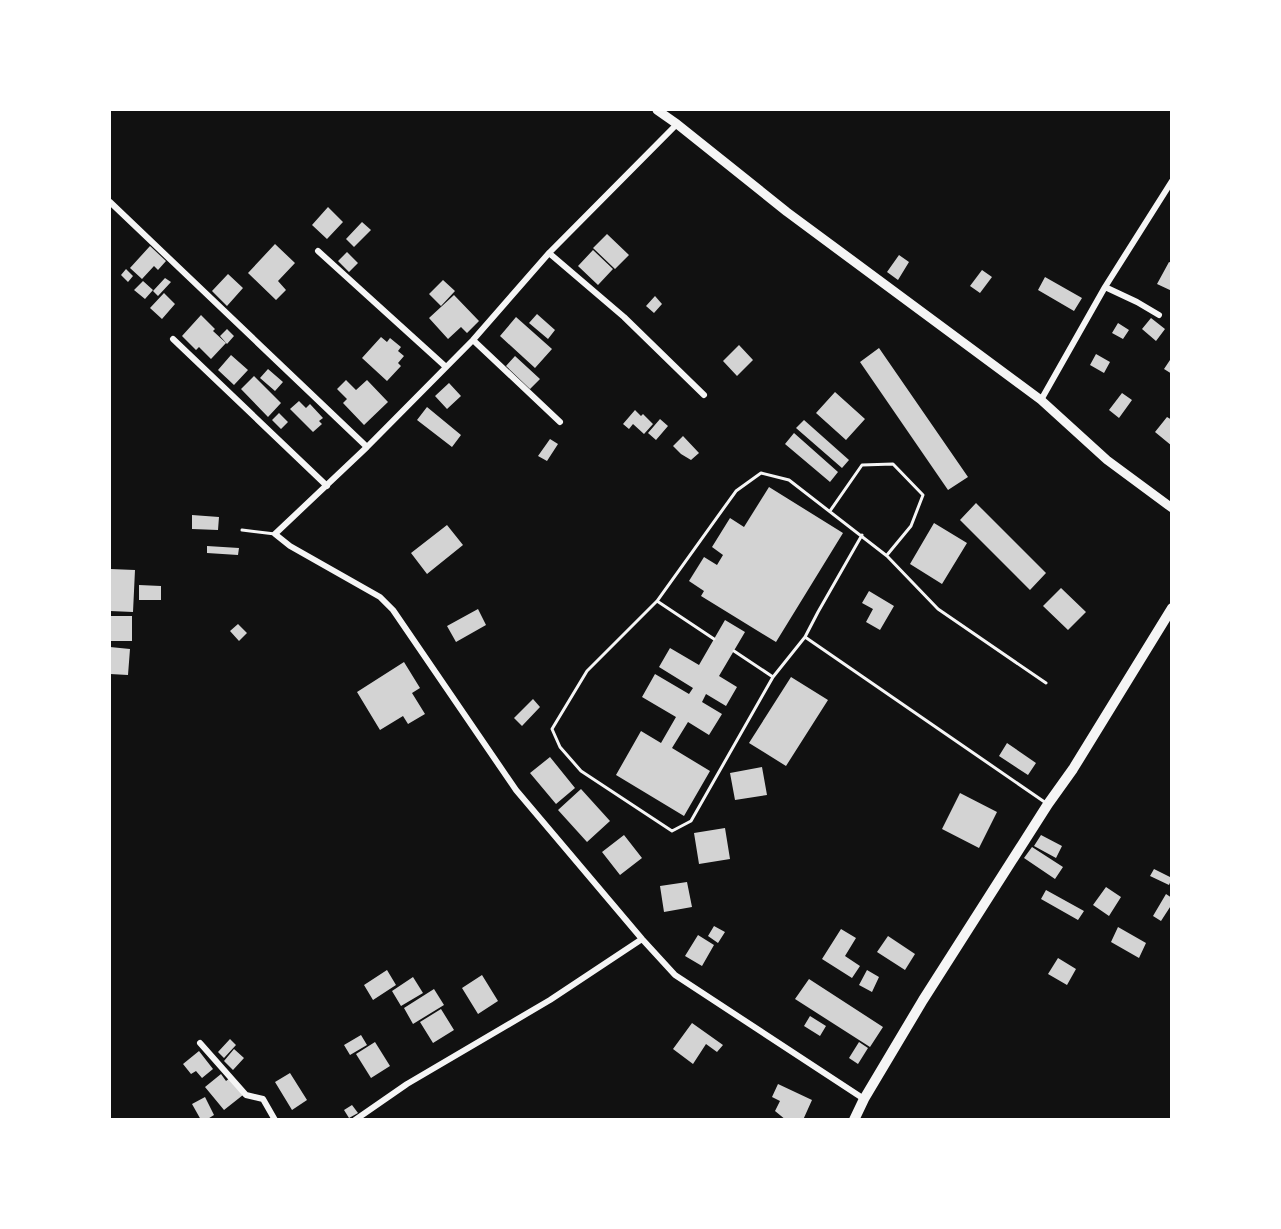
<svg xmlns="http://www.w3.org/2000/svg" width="1281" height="1229" viewBox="0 0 1281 1229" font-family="Jost,sans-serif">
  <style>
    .building { fill: #d3d3d3 }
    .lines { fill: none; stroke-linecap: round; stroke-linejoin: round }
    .service { stroke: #f5f5f5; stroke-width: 3 }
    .minor { stroke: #f5f5f5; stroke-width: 6 }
    .secondary { stroke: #f5f5f5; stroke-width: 9 }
    .primary { stroke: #f5f5f5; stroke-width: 10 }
  </style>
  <rect width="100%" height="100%" fill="#111"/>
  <path class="building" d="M328,207l15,15 -16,17 -15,-14z
    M362,222l9,8 -17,17 -8,-8z
    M607,234l22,21 -14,14 -22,-21z
    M275,244l20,19 -17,18 8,9 -10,10 -28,-27z
    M150,246l16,15 -8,9 -4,-4 -12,13 -12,-11z
    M593,250l20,19 -15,16 -20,-19z
    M347,252l11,11 -9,9 -11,-11z
    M899,255l10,7 -11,18 -11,-8z
    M1169,262l3,1v28l-15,-7z
    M126,269l7,7 -5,6 -7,-7z
    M982,270l10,7 -12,16 -10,-7z
    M228,274l15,14 -16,18 -15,-15z
    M1045,277l37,21 -8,13 -36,-21z
    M165,278l6,4 -13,14 -5,-5z
    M443,280l12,11 -14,15 -12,-12z
    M143,281l10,9 -8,9 -11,-9z
    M164,293l11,11 -13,15 -12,-11z
    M454,295l25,26 -12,12 -6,-6 -13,12 -19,-21z
    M655,296l7,8 -8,9 -8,-7z
    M537,314l18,16 -7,9 -19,-16z
    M201,315l14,14 -2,2 13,12 -15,16 -12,-12 -3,3 -14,-14z
    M516,317l36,32 -17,19 -35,-32z
    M1151,318l14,11 -9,12 -14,-12z
    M1118,323l11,7 -6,9 -11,-6z
    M227,329l7,7 -7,8 -7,-8z
    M381,337l6,5 3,-4 11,9 -3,4 6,5 -6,7 3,3 -14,15 -25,-23z
    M739,345l14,15 -16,16 -14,-15z
    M879,348l89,129 -20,13 -88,-128z
    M1096,354l14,8 -6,11 -14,-8z
    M231,355l17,15 -14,15 -16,-15z
    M515,356l25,23 -10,10 -24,-23z
    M1172,357v17l-8,-5z
    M268,369l15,13 -8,9 -15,-13z
    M254,376l27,27 -13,14 -27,-28z
    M346,380l10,10 11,-10 21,22 -24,23 -21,-22 4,-4 -10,-10z
    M449,383l12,13 -14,13 -12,-13z
    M835,392l30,27 -19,21 -30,-27z
    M1122,393l10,7 -13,18 -10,-8z
    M299,401l7,7 4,-4 13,14 -4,3 3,3 -9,8 -23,-23z
    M427,407l34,28 -9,12 -35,-27z
    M635,410l6,6 2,-2 10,10 -9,10 -11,-10 -4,5 -6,-5z
    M279,413l9,9 -7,7 -9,-9z
    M1167,417l5,3v26l-17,-14z
    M660,419l8,7 -12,14 -8,-7z
    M804,420l45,40 -7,8 -46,-40z
    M794,433l44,39 -8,10 -45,-38z
    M683,436l16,17 -8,7 -10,-6 -8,-8z
    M550,439l8,5 -11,17 -9,-5z
    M769,487l74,46 -67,109 -75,-46 3,-5 -15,-10 15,-24 13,8 6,-10 -11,-8 18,-29 14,9z
    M976,503l70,70 -16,17 -70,-70z
    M192,515l27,2 -1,13 -26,-1z
    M934,523l33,20 -25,41 -32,-20z
    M447,525l16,20 -36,29 -16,-21z
    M207,546l32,2 -1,7 -31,-2z
    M110,569l25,1 -2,42 -23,-1z
    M139,585l22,1v14h-22z
    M1061,588l25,24 -18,18 -25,-24z
    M869,591l25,15 -14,24 -14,-8 7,-13 -11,-6z
    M478,609l8,16 -30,17 -9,-16z
    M110,616h22v25h-22z
    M725,620l20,12 -26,44 18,11 -11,19 -20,-12 -4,8 20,12 -13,21 -21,-13 -16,26 38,23 -26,45 -68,-41 25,-44 20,12 15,-26 -34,-20 13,-23 34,20 4,-6 -34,-21 11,-19 29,17z
    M238,624l9,9 -8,8 -9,-10z
    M110,647l20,2 -2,26 -18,-1z
    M404,662l16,26 -8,5 13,21 -17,10 -5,-8 -23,14 -23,-38z
    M791,677l37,23 -42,66 -37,-23z
    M533,699l7,8 -18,19 -8,-8z
    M1007,743l29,20 -8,12 -29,-19z
    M550,757l25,31 -19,16 -26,-31z
    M762,767l5,28 -32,5 -5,-27z
    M581,789l29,32 -23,21 -29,-32z
    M960,793l37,19 -18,36 -37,-19z
    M725,828l5,31 -31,5 -5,-31z
    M624,835l18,23 -22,17 -18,-23z
    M1041,835l21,11 -6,12 -22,-12z
    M1032,847l31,20 -8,12 -31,-21z
    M1154,869l18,9 -3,7 -19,-9z
    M687,882l5,25 -28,5 -4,-26z
    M1106,887l15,10 -12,19 -16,-11z
    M1046,890l38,21 -6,9 -37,-21z
    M1166,894l6,4v6l-11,17 -8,-5z
    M714,926l11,6 -7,11 -10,-7z
    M1118,927l28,16 -7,15 -28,-16z
    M841,929l15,9 -11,18 15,10 -8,12 -30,-19z
    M698,935l16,10 -12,21 -17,-10z
    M888,936l27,18 -10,16 -28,-18z
    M1058,958l18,11 -9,16 -19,-11z
    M387,970l9,15 -23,15 -9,-15z
    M867,970l12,7 -7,15 -13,-7z
    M482,975l16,26 -20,13 -16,-26z
    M413,977l10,16 -22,13 -9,-15z
    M809,979l74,48 -13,20 -75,-48z
    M434,989l10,16 -31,19 -9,-16z
    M441,1009l13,21 -21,13 -13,-21z
    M810,1016l16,10 -6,10 -16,-10z
    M692,1023l31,22 -6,7 -11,-8 -13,20 -20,-15z
    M361,1035l6,10 -17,10 -6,-10z
    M230,1039l6,6 -12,13 -6,-6z
    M375,1042l15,24 -19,12 -15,-24z
    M859,1042l9,6 -10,16 -9,-6z
    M234,1049l10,9 -11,12 -9,-9z
    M199,1051l14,18 -11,9 -6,-7 -5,3 -8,-10z
    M290,1073l17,27 -15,10 -17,-28z
    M221,1074l5,7 4,-3 13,17 -19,15 -19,-23z
    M778,1084l34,16 -9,20h-17l-11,-9 5,-10 -8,-4z
    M205,1097l9,18 -8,5h-5l-9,-16z
    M352,1105l6,8 -9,5 -5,-8z"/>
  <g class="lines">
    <path class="service" d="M830,511l32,-46 31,-1 30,31 -12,31 -24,29
      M242,530l33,4
      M862,535l-44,77 -13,25 241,166
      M657,601l57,38
      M805,637l-32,40 -82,144 -19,10 -91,-60 -21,-24 -8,-18 35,-58 70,-70 79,-110 25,-18 28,7 98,76 51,53 108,74
      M734,651l39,26"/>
    <path class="minor" d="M677,124l-128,129 -76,87 -106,107 -92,87 15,12 90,51 13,13 123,180 126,149 33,36 189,124
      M110,202l257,245
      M318,251l128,116
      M549,253l75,64 80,78
      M1105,287l32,15 22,13
      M173,339l154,147
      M473,340l87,82
      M1041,400l64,-113 67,-106
      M200,1043l46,52 17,4 12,21
      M355,1120l52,-36 143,-84 92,-61"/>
    <path class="secondary" d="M657,110l20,14 110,88 254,188 66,60 65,48"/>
    <path class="primary" d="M854,1120l10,-21 59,-99 125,-196 25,-35 99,-161"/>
  </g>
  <rect width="1281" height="1229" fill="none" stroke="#ffffff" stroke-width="222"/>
</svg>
